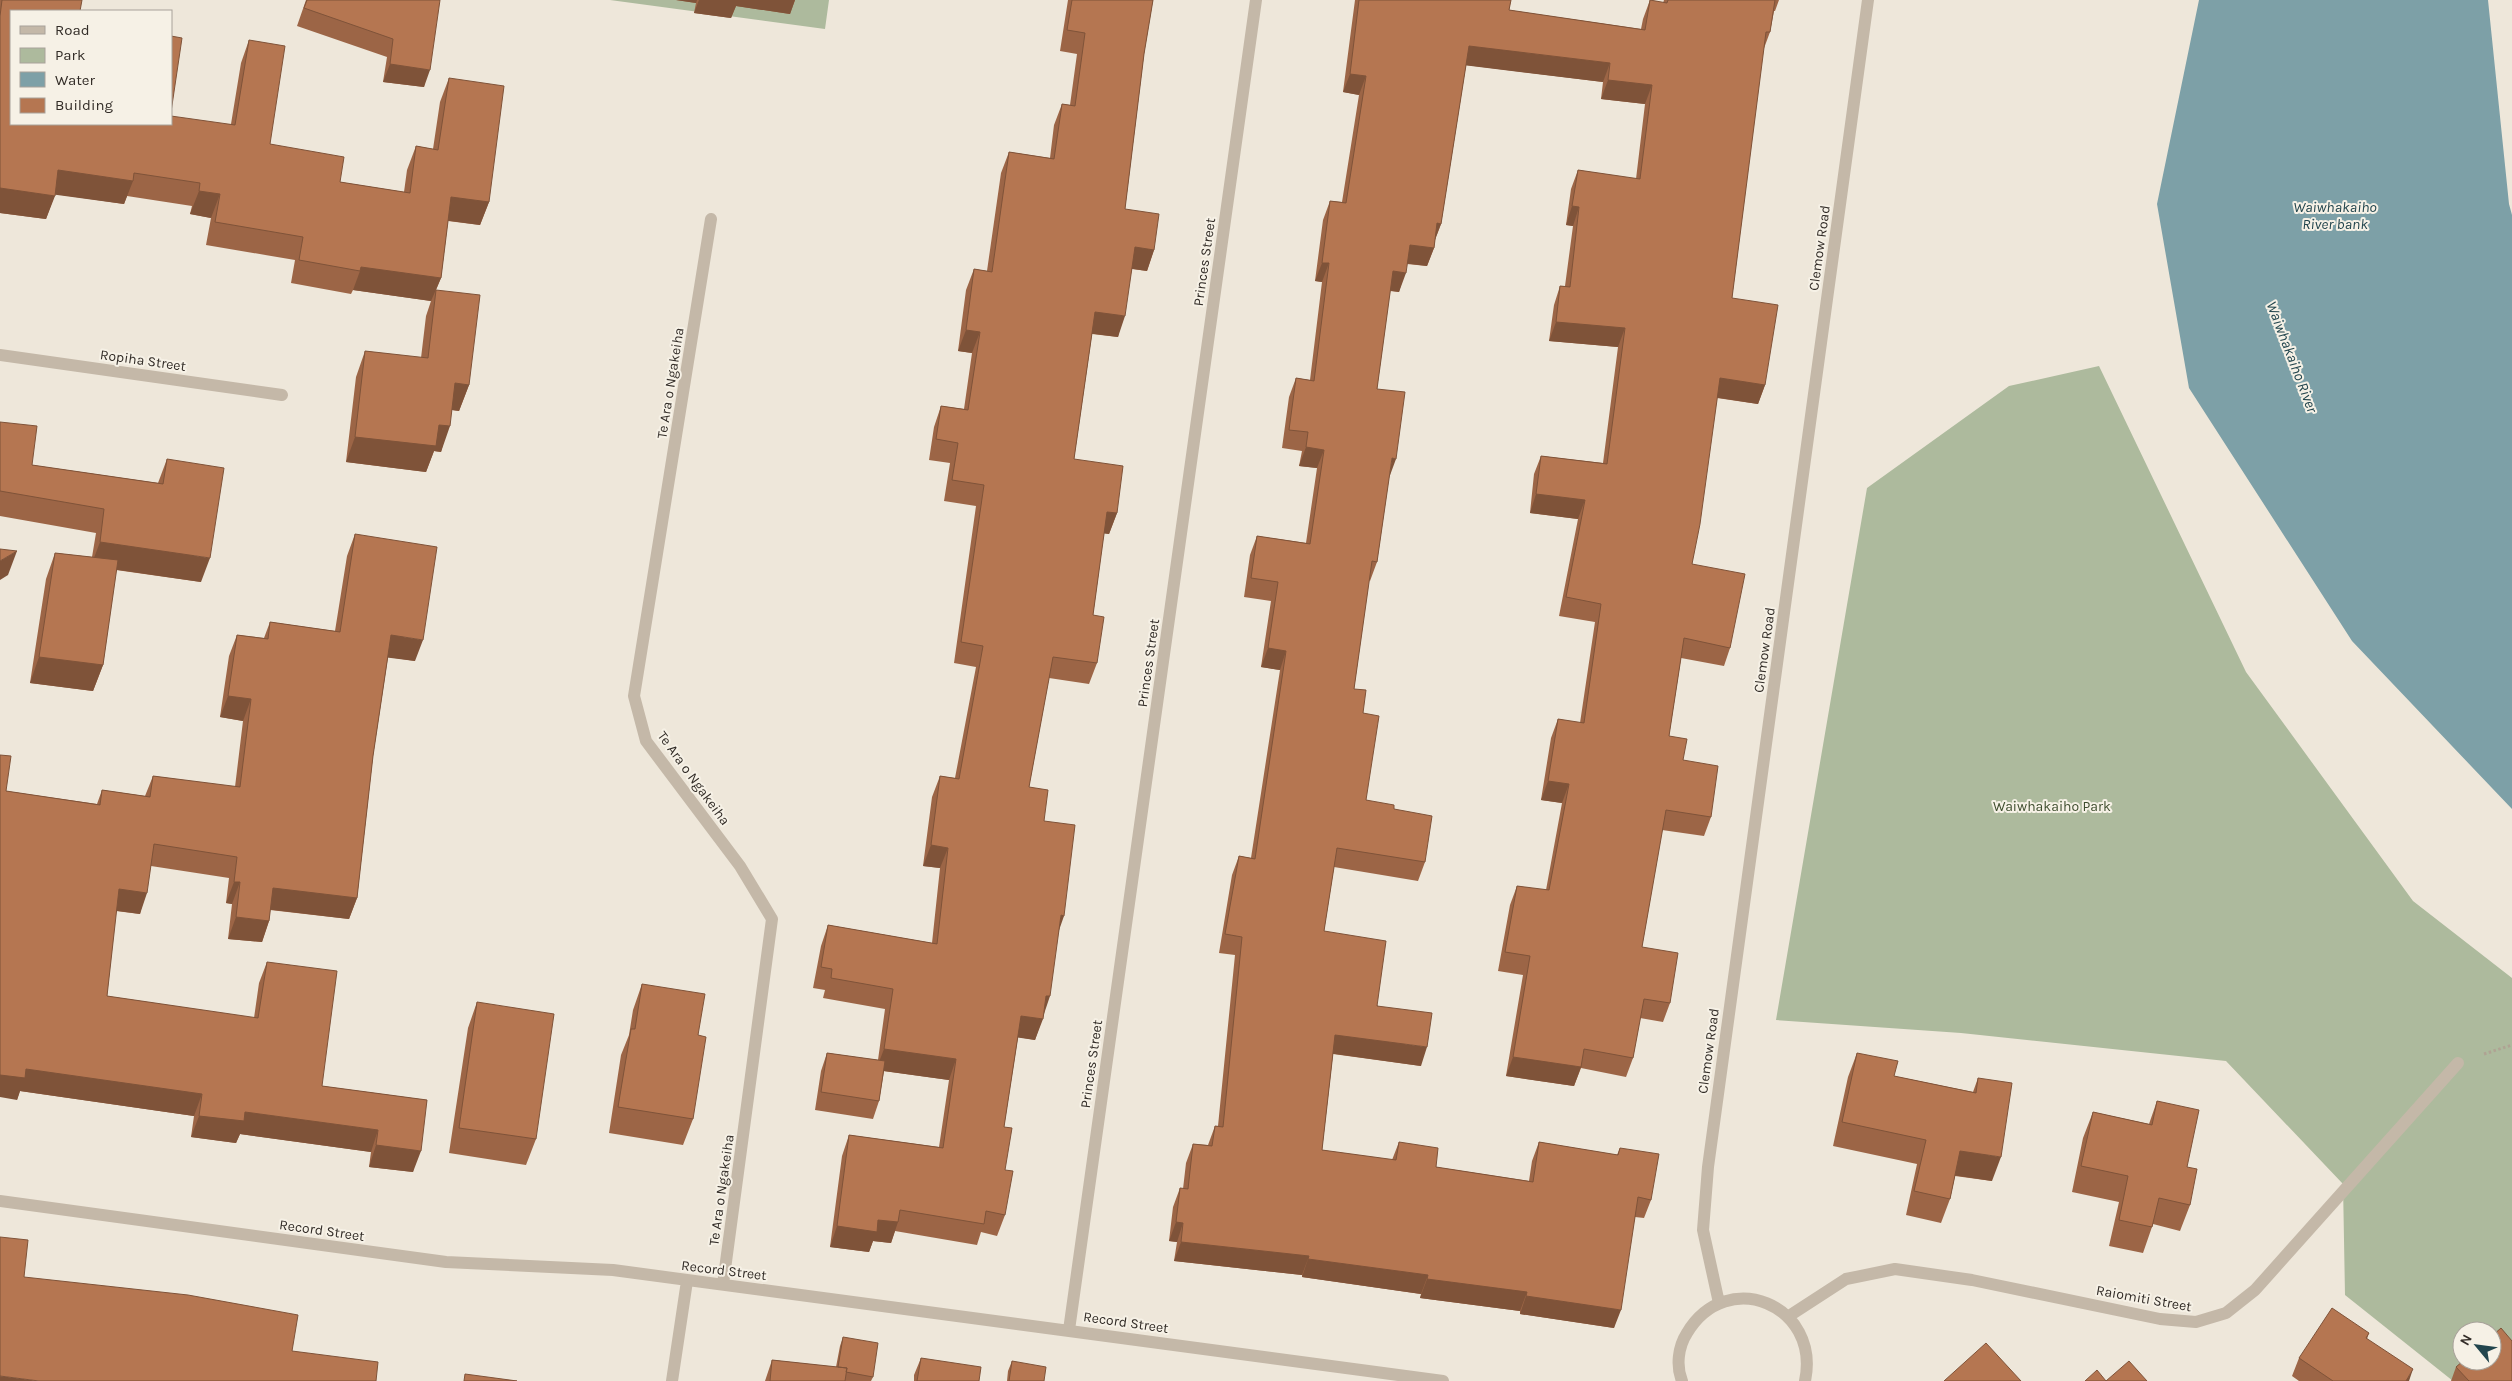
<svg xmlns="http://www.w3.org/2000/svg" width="2512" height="1381" viewBox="0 0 2512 1381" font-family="Karla,sans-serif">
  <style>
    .green { fill: #adba9d; fill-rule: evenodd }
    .water { fill: #7da0a7 }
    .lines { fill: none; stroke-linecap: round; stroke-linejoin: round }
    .path { stroke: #afa393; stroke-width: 3; stroke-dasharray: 2.5 2.5; stroke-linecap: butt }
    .minor { stroke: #c4b8a8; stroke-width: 12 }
    .wall { fill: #9c6546 }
    .shaded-wall { fill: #7f5339 }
    .building { fill: #b57651; stroke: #7f5339 }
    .labels { text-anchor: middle; stroke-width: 4; stroke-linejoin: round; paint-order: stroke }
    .street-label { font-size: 14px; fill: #322c27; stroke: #f6f1e6 }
    .park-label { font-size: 14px; fill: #3e4d2e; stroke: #f6f1e6 }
    .water-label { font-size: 15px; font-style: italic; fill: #22454d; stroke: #f6f1e6 }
  </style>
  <rect width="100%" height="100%" fill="#eee7da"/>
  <path class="green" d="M610,0h219l-4,29z
    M2099,366l147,306 167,229 99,77v403h-59l-108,-86 -2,-111 -117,-123 -265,-28 -185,-13 91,-532 142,-102zM2462,1331h30v30h-30z"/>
  <path class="water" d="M2199,0h289l21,204 3,11v594l-160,-168 -163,-253 -32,-184z"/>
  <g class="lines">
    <path class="path" d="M2484,1054l28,-9"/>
    <path class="minor" d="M711,219l-77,477 12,45 94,125 32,53 -49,365
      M0,355l282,40
      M0,1201l446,61 167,8 830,111
      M1719,1303l-16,-73 5,-63 160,-1167
      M1789,1316l57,-37 49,-10 77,11 188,39 36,3 30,-9 29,-23 203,-227
      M1069,1330l187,-1330
      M672,1381l15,-100
      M1682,1381c-6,-15 -4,-34 5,-48 40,-67 134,-28 118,48"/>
  </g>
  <path class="wall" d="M0,0h82l-71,124h220l10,-61 8,-23 21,104 70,38 64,10 3,-22 9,-24 17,3 7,-47 9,-24 40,124 -9,23 -32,-4 -7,57 -5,12 33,95 -10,26 -7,-1 -11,42 -7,-1 -8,21 -80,-10 10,-85 9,-26 56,7 5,-42 5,-15 -78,-11 -2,4 -60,-11 4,-23 -89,-15 5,-27 -21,-4 2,-8 -65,-10 -3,8 -69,-10 -9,25 -46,-6z
    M306,0h133l-15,87 -41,-5 4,-25 -90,-31z
    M676,0h119l-5,14 -54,-8 -5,12 -37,-5 2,-10z
    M1068,0h85l-9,54 -19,155 29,41 -7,21 -15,-2 -14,68 -26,-3 -18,125 43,54 -8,21 -5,-1 -11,82 4,48 -8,21 -40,-6 -20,109 15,34 15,108 -16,87 -8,24 -17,-3 -14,90 1,88 -8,21 -16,-4 -4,13 -82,-14 -4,12 -18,-2 -4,11 -39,-5 12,-91 7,-21 90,12 10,-67 -65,-9 -5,30 -6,18 -58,-9 6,-39 6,-18 51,7 7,-51 -62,-11 2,-8 -12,-2 8,-42 7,-21 104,18 8,-75 -17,-2 9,-69 8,-21 15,2 21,-111 -22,-4 22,-157 -32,-5 6,-38 -21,-3 5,-33 7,-21 23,3 8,-56 -14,-2 8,-61 8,-21 13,2 14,-98 8,-21 41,6 4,-33 8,-21 8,1 7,-51 -17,-3z
    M1355,0h156l-2,10 132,19 2,-10 7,-19 13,3 1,-3h115l-4,11h-1l-4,21 -7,19 -31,247 33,87 -7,19 -41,-6 -25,166 38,84 -6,18 -43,-8 -12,78 14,24 28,57 -7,19 -42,-6 -20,117 28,56 -7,19 -23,-4 -7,40 -7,19 -45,-9 -7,18 -68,-10 17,-101 -25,-4 12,-66 7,-19 29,4 16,-87 -21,-3 10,-62 7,-19 22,4 15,-101 -36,-6 19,-97 -48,-6 4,-39 7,-18 62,7 15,-116 -69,-6 5,-36 6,-19h5l8,-60 -7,-1 5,-36 7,-19 58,9 9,-75 -44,-5 2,-17 -137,-17 -25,159 -6,16 -1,8 -7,18 -20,-2 -8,28 -9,-1 -13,98 12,89 -12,84 -7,19 -1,-1 -15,109 9,24 3,87 28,9 31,53 -7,19 -84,-14 -10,64 97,135 -88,-12 -11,96 70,10 7,-18 37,25 93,14 3,-20 7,-19 78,13 3,-7 31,52 -7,18 -9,-1 -21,111 -94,-14v-3l-100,-13 1,-4 -119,-17v-2l-128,-14 3,-19 -8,-1 4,-34 7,-19 3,1 3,-26 7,-19 15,1 7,-19h3l17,-171 -16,-2 13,-78 7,-19 12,2 29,-188 -19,-3 10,-66 -27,-4 6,-42 7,-19 49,7 11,-75 -18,-2 3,-15 -20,-3 7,-51 7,-19 14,2 12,-98 -7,-1 8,-61 7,-19 12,1 17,-107 -16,-3z
    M0,422l32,43 126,18 9,-24 34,123 -85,-12 -13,95 -10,26 -63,-8 16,-104 9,-26 37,4 4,-24 -96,-17z
    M355,534l60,127 -27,-4 -15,99 -16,142 -8,21 -79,-9 -1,11 -7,21 -34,-3 4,-35 -6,-1 3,-25 -78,-12 -11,48 -24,-3 -9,85 147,22 5,-35 8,-21 55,124 105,14 -14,72 -44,-5 2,-15 -131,-18 -4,9 -45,-6 3,-21 -174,-25 -3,9 -11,-309 91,13 5,-14 43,6 8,-20 82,11 8,-66 -23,-4 9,-61 8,-21 27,3 6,-16 65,9 12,-75z
    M642,984l56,51 -5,84 -10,26 -74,-12 12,-78 8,-20 4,-25z
    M477,1002l59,137 -10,26 -77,-12 19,-125z
    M1857,1053l37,23 79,16 5,-14 14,103 -37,-5 -5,23 -9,24 -35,-8 11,-51 -84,-18 15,-69z
    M2157,1101l30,66 3,38 -10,26 -27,-7 -10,29 -34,-7 10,-44 -47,-10 11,-54 10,-26 56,12z
    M2369,1333l-2,6 42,42h-110l-7,-5 7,-18z
    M843,1337l30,40 -2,4h-106l7,-21 64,7 4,-21z
    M921,1358l58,23h-65v-6z
    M1012,1361l32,20h-37l1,-10z
    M2456,1367l56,14h-61z"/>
  <path class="shaded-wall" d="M676,0h21l-1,3z
    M699,0h96l-5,14 -54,-8 -5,12 -37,-5z
    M1469,46l141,17 -7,19 -140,-17z
    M390,64l40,6 -6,17 -41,-5z
    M1350,74l16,2 -7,19 -16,-3z
    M1608,80l44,5 -7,19 -44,-5z
    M58,170l75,11 -9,23 -74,-10z
    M0,188l55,8 -9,23 -46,-6z
    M199,191l21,3 -9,24 -21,-4z
    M451,197l38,5 -9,23 -37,-5z
    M1572,206l7,1 -6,19 -7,-1z
    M1437,223l4,1 -7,18z
    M1410,245l24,3 -7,18 -24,-3z
    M1135,247l19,3 -7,21 -20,-3z
    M1322,263h7l-7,19 -7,-1z
    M361,267l80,11 -10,23 -78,-11 7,-19z
    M1393,271l13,2 -7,19 -13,-2z
    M1095,312l30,4 -7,21 -31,-4z
    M1556,322l69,6 -7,19 -69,-6z
    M966,330l14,2 -8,21 -14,-2z
    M1720,378l45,7 -7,19 -45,-7z
    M455,383l14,2 -10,26 -14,-2z
    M439,425l11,1 -9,26 -7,-1 -8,21 -80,-10 9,-25z
    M1306,447l18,3 -7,18 -18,-2z
    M1392,458l4,1 -7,19z
    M1536,494l49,6 -7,19 -48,-6z
    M1107,512l10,1 -8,21 -9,-1z
    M100,542l110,16 -9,24 -110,-16z
    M17,551l-9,24 -8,5v-19z
    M391,635l32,5 -8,21 -32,-4z
    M1268,648l18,3 -6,19 -19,-3z
    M39,657l64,8 -10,26 -63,-8z
    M228,696l23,3 -8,22 -23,-4z
    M1548,781l21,3 -7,19 -21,-3z
    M931,845l17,3 -8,20 -17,-2z
    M234,882h6l-8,22 -6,-1z
    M273,888l84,10 -8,21 -84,-10z
    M119,889l28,4 -7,21 -29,-4z
    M1061,915l3,1 -7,20z
    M236,917l33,4 -7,21 -34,-3z
    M1046,996h4l-7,21z
    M1021,1016l22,3 -8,21 -21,-3z
    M1335,1035l92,12 -6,19 -93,-13z
    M884,1049l72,10 -7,21 -73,-10z
    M1513,1057l68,10 -7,19 -68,-10z
    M26,1069l176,25 -8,22 -174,-25 -3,9 -17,-3v-22z
    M245,1112l133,18 -7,22 -131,-18 -4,9 -45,-6 8,-21z
    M376,1145l45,6 -8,21 -44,-5z
    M1960,1151l41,6 -9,24 -40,-6z
    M878,1220l20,2 -7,21 -18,-2 -4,11 -39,-5 7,-21z
    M1176,1222l7,1 -6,19 -8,-1z
    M1181,1242l128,14 -7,19 -128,-14z
    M1308,1259l120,16 -7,19 -119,-17z
    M1427,1279l100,13 -7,19 -100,-13z
    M1526,1296l95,14 -7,18 -94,-14z
    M2413,1369l-4,12h-3z
    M0,1376l39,5h-39z"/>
  <path class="building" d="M2,0h80l-2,11h-69v113h160v-8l64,9 14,-85 36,6 -15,98 74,13 -4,25 70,11 6,-47 22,4 11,-72 55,8 -15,116 -38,-5 -10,81 -80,-11 -1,4 -61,-11 4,-23 -88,-15 5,-28 -21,-3 1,-8 -66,-10 -1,8 -75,-11 -3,26 -55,-8v-172z
    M307,0h133l-10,70 -40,-6 3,-25 -89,-31z
    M1072,0h81l-9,54 -19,155 34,5 -5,36 -19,-3 -10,69 -30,-4 -21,147 49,7 -6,47 -10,-1 -14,103 11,2 -7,46 -44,-6 -24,130 19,3 -4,31 31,4 -11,91 -3,-1 -11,81h-4l-3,23 -22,-3 -17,111 8,1 -7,42 8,1 -8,44 -19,-4 -2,13 -84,-14 -2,12 -20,-2 -1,12 -40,-6 12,-91 94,13 13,-89 -72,-10 9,-60 -62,-11 1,-9 -11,-2 7,-42 109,19 11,-96 -17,-3 9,-69 19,3 24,-133 -22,-4 23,-157 -32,-5 6,-37 -22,-4 5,-33 27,4 12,-78 -14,-2 8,-61 18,3 17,-120 45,7 8,-55 13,2 10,-73 -18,-3z
    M1359,0h152l-2,10 136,20 5,-30 17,3 1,-3h107l-5,32h-4l-34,266 46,7 -13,80 -45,-7 -20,146 -8,40 53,10 -15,74 -46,-10 -15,98 18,3 -4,21 35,6 -7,51 -45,-7 -24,137 36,6 -8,50 -26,-4 -11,59 -49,-9 -3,18 -68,-10 17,-101 -25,-4 12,-66 32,4 20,-106 -21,-3 10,-62 26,4 17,-119 -35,-7 19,-97 -49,-6 5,-38 66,8 18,-136 -69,-6 4,-36 10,1 9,-80 -7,-1 6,-36 62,9 12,-94 -44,-5 2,-17 -141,-17 -28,178 -4,-1 -3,25 -24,-3 -4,28 -13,-2 -16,118 28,3 -9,67 -4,-1 -15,104 -5,-1 -18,128 12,1 -3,23 16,3 -13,84 28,5v4l38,7 -7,46 -88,-14 -13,83 62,10 -9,65 55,7 -5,34 -92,-12 -13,115 74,10 3,-18 39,6 -2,19 97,15 6,-40 79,13 2,-7 39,6 -8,46 -13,-3 -17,113 -95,-14 1,-4 -100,-13 1,-4 -120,-16 1,-3 -128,-14 2,-19 -7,-1 4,-34 8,1 5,-45 19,2 3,-20 8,1 19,-190 -17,-3 14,-78 16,3 31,-208 -18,-3 10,-66 -27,-4 6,-42 53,8 14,-94 -18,-3 2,-15 -19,-2 7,-52 18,3 15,-118h-7l8,-62 16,2 20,-127 -16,-2z
    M171,36l11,2 -11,74z
    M436,290l44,5 -11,90 -14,-2 -5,43 -11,-1 -3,21 -81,-9 10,-86 63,7z
    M0,422l37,4 -5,39 131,19 4,-25 57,9 -14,90 -110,-16 4,-33 -104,-18z
    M355,534l82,13 -14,93 -32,-5 -18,121 -16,142 -84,-10 -4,33 -33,-4 4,-35h-6l3,-25 -83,-13 -7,49 -28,-4 -12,107 151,22 9,-56 70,9 -15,115 105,14 -6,51 -45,-6 2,-15 -133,-18 -1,9 -45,-5 3,-22 -176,-25 -1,9 -25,-3v-320l11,1 -5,35 94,14 2,-15 48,7 3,-21 87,11 11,-88 -23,-3 9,-61 31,4 2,-17 70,10z
    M0,549l17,2 -17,10z
    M55,553l63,7 -15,105 -64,-8z
    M642,984l63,10 -7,41 8,2 -13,82 -75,-12 13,-78h4z
    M477,1002l77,12 -18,125 -77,-11z
    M827,1053l58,8 -6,40 -58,-9z
    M1857,1053l41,8 -4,15 82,17 2,-15 34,5 -11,74 -41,-6 -10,48 -36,-8 12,-51 -84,-18z
    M2157,1101l42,9 -12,57 10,2 -7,36 -31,-7 -7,29 -33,-7 9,-44 -47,-10 12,-54 59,13z
    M0,1237l28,3 -4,37 164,18 110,20 -6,36 86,11 -2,19h-337l-39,-5z
    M2332,1308l37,25 -3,5 47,31 -7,12h-73l-34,-23z
    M2501,1328l11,13v40h-43l-13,-14 7,-6h29v-25z
    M843,1337l35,6 -5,34 -27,-5 1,-4 -9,-1z
    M1986,1343l35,38h-77z
    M921,1358l60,9 -2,14h-62z
    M772,1360l75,8 -2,13h-75z
    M1012,1361l34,6 -2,14h-35z
    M2129,1361l18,20h-62l12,-11 9,11z
    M465,1374l52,7h-53z"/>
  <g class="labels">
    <g class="street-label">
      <text transform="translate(1819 248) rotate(-82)" y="5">Clemow Road</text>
      <text transform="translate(1204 262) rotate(-82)" y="5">Princes Street</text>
      <text transform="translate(143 360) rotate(8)" y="5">Ropiha Street</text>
      <text transform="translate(670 383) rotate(-81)" y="5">Te Ara o Ngakeiha</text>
      <text transform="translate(1764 650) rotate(-82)" y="5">Clemow Road</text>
      <text transform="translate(1148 663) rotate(-82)" y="5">Princes Street</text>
      <text transform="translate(694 778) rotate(54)" y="5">Te Ara o Ngakeiha</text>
      <text transform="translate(1708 1051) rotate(-82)" y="5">Clemow Road</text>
      <text transform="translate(1091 1064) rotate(-82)" y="5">Princes Street</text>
      <text transform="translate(721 1190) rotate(-82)" y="5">Te Ara o Ngakeiha</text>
      <text transform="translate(322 1230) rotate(8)" y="5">Record Street</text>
      <text transform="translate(724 1270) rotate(7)" y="5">Record Street</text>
      <text transform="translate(2144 1298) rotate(10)" y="5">Raiomiti Street</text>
      <text transform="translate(1126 1322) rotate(8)" y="5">Record Street</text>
    </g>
    <g class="park-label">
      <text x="2052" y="811">Waiwhakaiho Park</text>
    </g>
    <g class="water-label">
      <text x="2335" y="212">Waiwhakaiho<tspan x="2335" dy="17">River bank</tspan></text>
      <text transform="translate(2292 357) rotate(69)" y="5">Waiwhakaiho River</text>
    </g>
  </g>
  <rect x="10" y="10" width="162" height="115" fill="#f6f1e6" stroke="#a8a29a"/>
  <rect x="20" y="26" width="25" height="8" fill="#c4b8a8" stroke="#a8a29a"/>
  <text x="55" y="35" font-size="15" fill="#322c27">Road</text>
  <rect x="20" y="48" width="25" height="15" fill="#adba9d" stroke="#a8a29a"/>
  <text x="55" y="60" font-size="15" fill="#322c27">Park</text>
  <rect x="20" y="72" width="25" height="15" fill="#7da0a7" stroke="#a8a29a"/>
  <text x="55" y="85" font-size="15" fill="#322c27">Water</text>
  <rect x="20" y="98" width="25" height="15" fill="#b57651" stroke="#a8a29a"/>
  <text x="55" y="110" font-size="15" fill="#322c27">Building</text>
  <g transform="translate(2477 1346) rotate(299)"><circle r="24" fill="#f6f1e6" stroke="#a8a29a"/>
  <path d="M0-4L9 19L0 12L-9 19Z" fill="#22454d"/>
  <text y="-8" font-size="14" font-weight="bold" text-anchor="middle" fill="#322c27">N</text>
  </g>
</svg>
